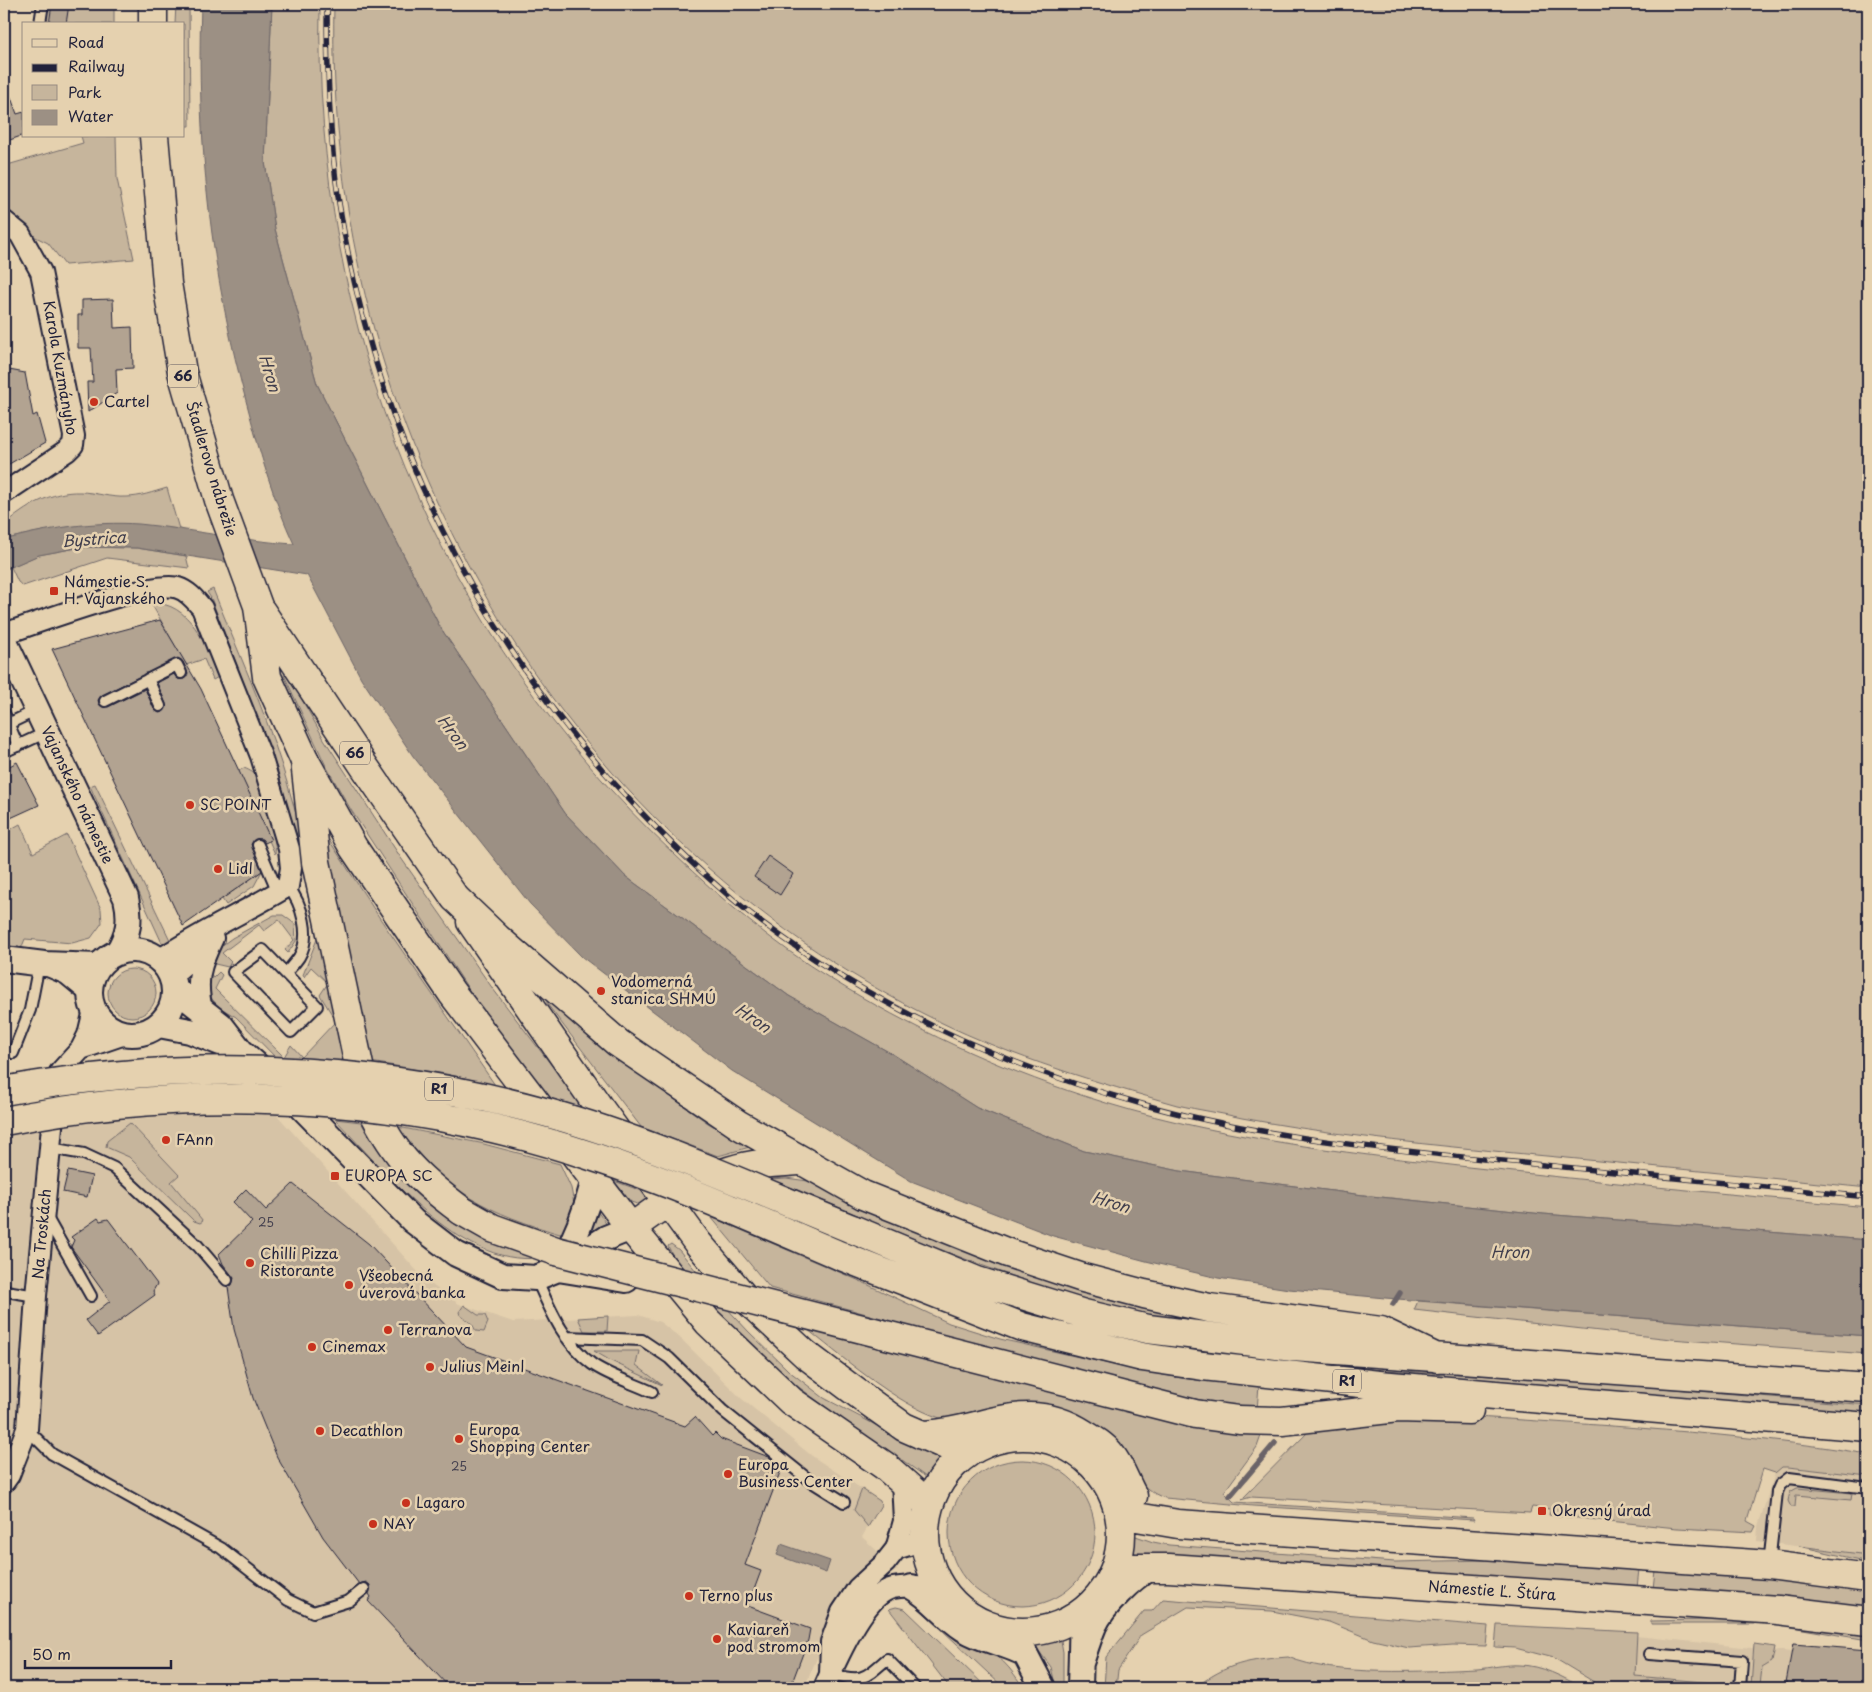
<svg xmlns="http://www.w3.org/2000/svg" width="1872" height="1692" viewBox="0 0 1872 1692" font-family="'Playpen Sans',sans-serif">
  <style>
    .built { fill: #d6c3a6 }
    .green { fill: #c6b59c; stroke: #746c6c }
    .water { fill: #9c9084; stroke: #6b6467 }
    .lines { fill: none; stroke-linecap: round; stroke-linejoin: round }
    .stream { stroke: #6b6467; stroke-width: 5.5 }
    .building { fill: #b2a391; stroke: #22223b; fill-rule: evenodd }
    .service-casing { stroke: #22223b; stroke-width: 14 }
    .minor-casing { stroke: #22223b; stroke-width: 24 }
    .tertiary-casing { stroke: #22223b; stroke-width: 28 }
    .secondary-casing { stroke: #22223b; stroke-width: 31 }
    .primary-casing { stroke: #22223b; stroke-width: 31 }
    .motorway-casing { stroke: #22223b; stroke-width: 31 }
    .service { stroke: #e5d1af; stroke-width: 10 }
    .minor { stroke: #e5d1af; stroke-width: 20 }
    .tertiary { stroke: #e5d1af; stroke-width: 24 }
    .secondary { stroke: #e5d1af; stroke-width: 28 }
    .primary { stroke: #e5d1af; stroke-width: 28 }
    .motorway { stroke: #e5d1af; stroke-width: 28 }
    .rail-casing { stroke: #22223b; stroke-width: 5.5 }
    .rail { stroke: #e5d1af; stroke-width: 4; stroke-dasharray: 11; stroke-linecap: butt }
    .motorway-bridge-casing { stroke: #22223b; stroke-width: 31; stroke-linecap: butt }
    .motorway-bridge { stroke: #e5d1af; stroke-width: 28 }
    .poi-dot { fill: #c8321e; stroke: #e5d1af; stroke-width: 2 }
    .labels { text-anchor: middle; stroke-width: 5; stroke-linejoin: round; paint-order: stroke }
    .number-label { font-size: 12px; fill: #464250 }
    .shield { fill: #e5d1af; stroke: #5c565e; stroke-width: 1 }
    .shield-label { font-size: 14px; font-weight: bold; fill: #22223b }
    .street-label { font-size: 15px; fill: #22223b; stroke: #e5d1af }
    .poi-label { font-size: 15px; fill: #22223b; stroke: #e5d1af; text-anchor: start }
    .water-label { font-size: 16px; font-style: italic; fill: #403e4d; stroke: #e5d1af }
  </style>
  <rect width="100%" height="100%" fill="#e5d1af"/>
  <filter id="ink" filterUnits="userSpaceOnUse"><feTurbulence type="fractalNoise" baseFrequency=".02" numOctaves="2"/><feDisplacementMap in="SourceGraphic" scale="10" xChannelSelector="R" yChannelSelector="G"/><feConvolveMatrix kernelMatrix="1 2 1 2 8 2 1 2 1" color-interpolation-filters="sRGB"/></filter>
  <g filter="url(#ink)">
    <path class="built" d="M194,1114l83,1 148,165 34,24 54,18 125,-7 22,7 19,15 63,62 70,57 68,45 1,4 -19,32 36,33 -39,14 -26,37 -29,67h-800v-553l66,-11z
      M1782,1467l86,9v79l-111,-14 1,-15 17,-53z
      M1626,1635l242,25v28h-251z"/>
    <path class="green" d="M39,4h75v20h-69z
      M176,4h13l1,122h-4l-2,-11v-91h-9z
      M272,4h48c-7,326 116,626 354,850 48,46 100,90 157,125 80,49 164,88 253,117 124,41 255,56 384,71 133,15 267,28 400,40v33l-325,-26 -172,-18 -191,-25 -96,-20 -107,-43 -83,-53 -105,-59 -164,-120 -60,-63 -125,-186 -123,-243 -42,-155 -10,-67z
      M334,4h1534v1184c-128,-13 -256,-26 -385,-38 -80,-8 -161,-17 -241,-32 -21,-5 -43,-8 -65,-13 -81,-23 -163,-47 -239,-84 -384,-187 -614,-595 -604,-1017z
      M81,136h35l1,43 17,80 -69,6 -17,-22 -37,-18 -7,-18v-41l79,-23z
      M167,488l12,41c-60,-7 -117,-5 -175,11v-15c22,-18 46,-34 76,-33 15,0 30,6 46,5 14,0 27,-5 41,-9z
      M82,547l55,1 49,8 3,12 -82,-10 -84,28 -5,-4 -7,-15 27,-12z
      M213,589c23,58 50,117 69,177 31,98 47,202 67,303l-69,-7 -44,-45 -17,-10 -7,-8 -5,-13 1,-14 5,6 6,-6 3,3 -7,14 69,68 7,-12 11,12 34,-36 -16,-26 8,-12 -17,-16 -7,10 -1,-2 14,-36 -25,-117 -15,-53 -66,-171 -4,-6z
      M151,603c40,-1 54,42 69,73l-7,4 -9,-21 -18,6z
      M286,671l38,68 77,119 92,131 93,121 -37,-12 -72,-96 -126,-192 -25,-44 -42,-91z
      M244,768c7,3 11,5 15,12 5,14 19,61 16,74l-37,-83z
      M95,784l76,158 -9,1 -72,-157z
      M20,824l13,29 34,-18 34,74 1,14 -11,15 -19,5 -47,-4 -4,10 -17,-3v-113z
      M329,840l52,80 114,165 -49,-11 -76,-12 -23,-106 -21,-115z
      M262,871l-8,15 -28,19 -4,-6z
      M274,915h9l12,9 1,17 -8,12 -3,-3 9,-10 -15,-20 -15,11 -5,-6 -37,28 9,9 -3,5 -13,-3 -2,-3 8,-15 11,-8z
      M108 993a24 24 0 1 1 48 0a24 24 0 1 1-48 0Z
      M547,1000l58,50 103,73 42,24 -32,9 -77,-29 -94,-123z
      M335,1119l26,3c44,79 93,107 177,136 -80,9 -154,-88 -203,-139z
      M130,1123l49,52 -8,7 32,39 -3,2 -6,-2 -65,-64 -23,-10 1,-6z
      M398,1127l82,16 80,21 11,24 4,21 -12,26c-74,-22 -118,-42 -165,-108z
      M786,1178l22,3 31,15 396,130c-164,-12 -315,-86 -465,-147z
      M614,1181l34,12 1,6 -6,7 -12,-4z
      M594,1207l14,19 -21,11z
      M711,1217l149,64 89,42 51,16 136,31 51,9 72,6 -2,25 -73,-13 -289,-73 -10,-5 -115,-31z
      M671,1244l8,6 44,54 25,27 41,40 35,27 86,45 41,10 -13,13 -8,14c-64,-47 -134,-88 -191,-144 -25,-25 -46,-53 -67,-82l-4,-8z
      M1418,1301l450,35v18l-197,-15 -257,-29z
      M464,1305l14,10h7l3,7 -4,10 -8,-1 -4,-7 -12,-9 -1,-3z
      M608,1316l-1,15h-23l-6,-13z
      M803,1326l459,107 -5,14 -33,45 10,10 239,16 1,2 -221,-14 -88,-8c-27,-8 -44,-41 -61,-62l-164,-18c-44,-14 -100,-63 -137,-92z
      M594,1351h45l-3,14 26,20 -51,-24z
      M1366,1369l198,11 304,25v9z
      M1461,1416c136,9 273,16 407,38v22l-80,-9h-6l-7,6 -12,-4 -16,52 9,5 -3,6 -76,-4 -128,-13 1,-6 -18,-2 -2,6 -279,-16 -10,3 71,-72z
      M949 1533a73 73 0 1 1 146 0a73 73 0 1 1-146 0Z
      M1797,1488l55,5 -1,7 -55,-5 -1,12h-4l-3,-6 2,-9z
      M862,1489l18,12 1,4 -13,22 -14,-17z
      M1130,1534l23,8 16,3 226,17 90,-2 154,9 -2,19 -481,-34 -28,7z
      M1799,1546l69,9v7z
      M1655,1570l107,7 63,6 43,9v18l-215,-21z
      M909,1599l13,6c36,24 80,44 101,83h-19z
      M1163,1599l325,27 -2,20 -33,-1 -44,3 -36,-8 -44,-18 -57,-11 -84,-4 -47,28 -23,35 -2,18h-12l2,-31 38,-46h8z
      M896,1607l9,2 82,79h-37l-61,-79z
      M1708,1620l48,1 -1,3h-104v-3z
      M1497,1625l140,7 -2,44 102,9 -3,3 -79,-8 -15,2 -9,6h-27l-50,-30 -39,-10 -20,-1z
      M1794,1626l74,9v5l-77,-13z
      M1060,1635l3,17v36h-7l-5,-21 -19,-25z
      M1754,1644l21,3 -3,15 -10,6 -2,17 -3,3 -6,-2z
      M1288,1657c46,20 138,14 189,12 14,-1 28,-5 42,-4 21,0 45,12 63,23h-387c31,-25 55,-28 93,-31z"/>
    <path class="water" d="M201,4h71l-7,158 10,67 42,155 123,243 125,186 60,63 164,120 105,59 83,53 107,43 96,20 191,25 172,18 325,26v96l-483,-38 -96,-9 -71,-11 -72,-17 -93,-25 -142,-55 -179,-110 -150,-114 -52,-53 -117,-148 -52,-78 -54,-103 -170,-27 -55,-1 -43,8 -35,15v-30c43,-12 90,-19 135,-16 52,5 103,17 155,20 -20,-43 -34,-90 -46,-136 -37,-132 -52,-267 -47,-404z
      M781,1544l49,17 -4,12 -49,-18z"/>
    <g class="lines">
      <path class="stream" d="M1393,1304l7,-11
        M1230,1496l45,-53"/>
    </g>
    <path class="building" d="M52,4h17l-3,20h-17z
      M6,84l11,30 7,-2v23l-20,7v-57z
      M113,299l1,29 18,-1 1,41 -17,1 1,24 -29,19 -1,-30h6l-2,-34h-13v-33h4v-15z
      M4,369l21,4 8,43 4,-2 8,29 -41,24z
      M160,620l41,69 70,151 -6,3 -3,-4h-6l-5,5 11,27 -79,55 -131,-277zM178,658l5,4 5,12 -4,5h-6l-4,-5 -17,9 9,21 -3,8 -4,1 -5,-4 -9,-20 -37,18 -9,-3 -1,-4 4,-5z
      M17,762l22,43 -35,16v-52z
      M768,856l25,18 -13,21 -26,-18z
      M68,1171l24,5 -5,21 -24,-5z
      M293,1184l76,60 97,103 219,79 10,-9 17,19 3,-3 6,6 48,18 13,10 -37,98 16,6 -13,35 62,23 -2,11 -18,48h-340l-82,-87 3,-4 -2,-3 1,-9 -4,-3 -7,2 -36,-47 -46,-80 -24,-59 -19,-69 -6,-42 4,-2 2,-7 -11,-14 -4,-10 33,-32 -19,-20 13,-13 20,21z
      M98,1218l2,3 8,-2 49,65 -4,7 2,4 -57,41 -12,-16 24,-19 -39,-54 3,-7 -3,-3z
      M1793,1644l75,6v38h-83z"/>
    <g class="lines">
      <g class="service-casing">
        <path id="service" d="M40,23l3,-19
          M148,679l12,27
          M105,701l72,-36 4,8
          M4,713l14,33
          M8,724l29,-14
          M4,752l43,-20
          M258,845l20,47
          M263,950l54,56 -26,26 -58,-60z
          M286,973c4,-5 9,-10 13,-16 13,-21 3,-53 -11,-71
          M13,1053l17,-43 9,-46
          M50,1148l34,6 30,14 84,78 29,34
          M47,1218l44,78
          M536,1278c14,31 28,66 56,86 17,12 41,19 60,28
          M4,1288l2,3 30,5
          M566,1337l76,3 27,18 54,53 86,69 35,22
          M27,1429l25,25 169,94 67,52 25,12 36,-11 15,-12
          M1769,1564l8,-72 3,-7 9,-7 79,10
          M1649,1654l93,7 -2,27
          M830,1674c32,8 33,6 57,-15l28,29"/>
      </g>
      <g class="minor-casing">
        <path id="minor" d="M4,221l16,13 21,38 33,164 -1,9 -6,6 -63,42
          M4,634c30,-10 150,-55 174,-46 10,3 17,12 24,20l59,148 28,93 2,19 -3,18c-42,26 -88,46 -129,74
          M46,965l21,9 23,19
          M171,976l37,-32
          M202,1010c-7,-30 -2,-45 11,-72
          M81,1049l44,-15
          M4,1482l5,-7 18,-46 9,-133 19,-201 5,-23 21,-23 7,-14 6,-25
          M896,1549l8,-28 -2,-40
          M830,1674l1,-32 11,-30 16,-24 27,-25 11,-14 29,-9
          M824,1688c11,-25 40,-94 69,-100 15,-3 32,-2 47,-2"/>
      </g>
      <g class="tertiary-casing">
        <path id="tertiary" d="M4,640l122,258c5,21 3,36 -9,55
          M90 992a42 42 0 1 1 84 0a42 42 0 1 1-84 0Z
          M4,959l40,5 55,2
          M174,988l47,37 20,26 42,37 130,133 43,33 47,22 33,2 22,-9 48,-31 25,-10
          M159,1025l31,6 51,20
          M560,1266c16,-28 26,-55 34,-86
          M558,1269l68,11
          M912,1587c20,11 32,29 52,42 19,12 41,14 61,25
          M1018,1640l25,48
          M1081,1663c4,-12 8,-25 13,-37 9,-20 38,-48 57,-59
          M1080,1688l2,-75"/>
      </g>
      <g class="secondary-casing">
        <path id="secondary" d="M305,761l48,86 99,146 179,235 77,94 83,79 94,65 44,39
          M471,922l127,184 99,136 46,54 62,58 60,45 39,28 62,27
          M631,1228c36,-26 76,-56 122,-63 15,-2 30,-3 46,-4
          M922,1435c60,-2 104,-39 162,-1 10,6 20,12 27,21 10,12 14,27 22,41
          M925 1534a98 98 0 1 1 196 0a98 98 0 1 1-196 0Z
          M1119,1514l59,10 591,41 99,13
          M1115,1568h54l609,42 90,11"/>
      </g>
      <g class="primary-casing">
        <path id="primary" d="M153,24v-20
          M154,136l13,147 15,89 37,128 39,106 9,71 38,84
          M261,611l103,155 91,132"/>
      </g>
      <g class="motorway-casing">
        <path id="motorway" d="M305,761l11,101 49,232c26,58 47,80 97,117
          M455,898l42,40 121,105 121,82 124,70 145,58 75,25 61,16 65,14 172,23 56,27
          M852,1229l125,52 107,33 64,15 145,18 575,41
          M841,1256l181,71 120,30 61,9 176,19 489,42
          M882,1334l313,80 44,6 43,1 116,-13 71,2"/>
      </g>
      <use href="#service" class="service"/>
      <use href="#minor" class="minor"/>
      <use href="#tertiary" class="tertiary"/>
      <use href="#secondary" class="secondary"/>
      <use href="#primary" class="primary"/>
      <use href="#motorway" class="motorway"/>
      <g class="rail-casing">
        <path id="rail" d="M327,4c0,66 2,133 12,199 37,232 139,439 301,608 38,40 79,79 123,112 113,85 242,143 379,181 117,33 240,45 361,57 122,12 244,24 365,36"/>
      </g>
      <use href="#rail" class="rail"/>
      <g class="motorway-bridge-casing">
        <path id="motorway-bridge" d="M4,1091c180,-33 367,-27 544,22 104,29 204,75 304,116
          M4,1121c194,-39 399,-28 587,35 86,28 168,65 250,100
          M462,1211l30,17 64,23 326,83"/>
      </g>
      <use href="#motorway-bridge" class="motorway-bridge"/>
    </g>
  </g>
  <g class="poi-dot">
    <circle cx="94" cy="402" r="5"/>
    <rect x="49" y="586" width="10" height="10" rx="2.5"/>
    <circle cx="190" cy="805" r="5"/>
    <circle cx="218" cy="869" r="5"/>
    <circle cx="601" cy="991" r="5"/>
    <circle cx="166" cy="1140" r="5"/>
    <rect x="330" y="1171" width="10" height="10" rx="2.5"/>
    <circle cx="250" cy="1263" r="5"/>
    <circle cx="349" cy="1285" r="5"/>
    <circle cx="388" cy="1330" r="5"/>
    <circle cx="312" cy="1347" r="5"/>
    <circle cx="430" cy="1367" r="5"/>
    <circle cx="320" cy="1431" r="5"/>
    <circle cx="459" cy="1439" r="5"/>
    <circle cx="728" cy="1474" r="5"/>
    <circle cx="406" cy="1503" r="5"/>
    <rect x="1537" y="1506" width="10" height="10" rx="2.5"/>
    <circle cx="373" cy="1524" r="5"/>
    <circle cx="689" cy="1596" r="5"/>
    <circle cx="717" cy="1639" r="5"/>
  </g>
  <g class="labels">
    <g class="number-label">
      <text x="266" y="1227">25</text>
      <text x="459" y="1471">25</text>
    </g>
    <g class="shield">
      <rect x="168" y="364.5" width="30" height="23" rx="4"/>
      <rect x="340" y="741.5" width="30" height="23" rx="4"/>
      <rect x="425" y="1077.5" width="28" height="23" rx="4"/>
      <rect x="1333" y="1369.5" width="28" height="23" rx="4"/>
    </g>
    <g class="shield-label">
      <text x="183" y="381">66</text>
      <text x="355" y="758">66</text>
      <text x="439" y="1094">R1</text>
      <text x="1347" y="1386">R1</text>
    </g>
    <g class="street-label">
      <text transform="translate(60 368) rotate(80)" y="5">Karola Kuzmányho</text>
      <text transform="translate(211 469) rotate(73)" y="5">Štadlerovo nábrežie</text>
      <text transform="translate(77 795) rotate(65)" y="5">Vajanského námestie</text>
      <text transform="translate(42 1234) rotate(-85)" y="5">Na Troskách</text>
      <text transform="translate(1492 1591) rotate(4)" y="5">Námestie Ľ. Štúra</text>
    </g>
    <g class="poi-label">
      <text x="104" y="407">Cartel</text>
      <text x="64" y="587">Námestie S.<tspan x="64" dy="17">H. Vajanského</tspan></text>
      <text x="200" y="810">SC POINT</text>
      <text x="228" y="874">Lidl</text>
      <text x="611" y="987">Vodomerná<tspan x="611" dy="17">stanica SHMÚ</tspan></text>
      <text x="176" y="1145">FAnn</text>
      <text x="345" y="1181">EUROPA SC</text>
      <text x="260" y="1259">Chilli Pizza<tspan x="260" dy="17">Ristorante</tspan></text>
      <text x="359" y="1281">Všeobecná<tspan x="359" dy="17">úverová banka</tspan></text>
      <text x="398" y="1335">Terranova</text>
      <text x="322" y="1352">Cinemax</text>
      <text x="440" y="1372">Julius Meinl</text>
      <text x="469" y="1435">Europa<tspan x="469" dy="17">Shopping Center</tspan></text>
      <text x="330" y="1436">Decathlon</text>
      <text x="738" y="1470">Europa<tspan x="738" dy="17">Business Center</tspan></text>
      <text x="416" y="1508">Lagaro</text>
      <text x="1552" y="1516">Okresný úrad</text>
      <text x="383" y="1529">NAY</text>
      <text x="699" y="1601">Terno plus</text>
      <text x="727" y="1635">Kaviareň<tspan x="727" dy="17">pod stromom</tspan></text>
    </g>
    <g class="water-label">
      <text transform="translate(270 373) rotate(73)" y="6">Hron</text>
      <text transform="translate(94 539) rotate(-4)" y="6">Bystrica</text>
      <text transform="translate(453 732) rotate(53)" y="6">Hron</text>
      <text transform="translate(753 1018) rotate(34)" y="6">Hron</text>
      <text transform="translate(1111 1202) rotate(17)" y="6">Hron</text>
      <text x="1510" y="1258">Hron</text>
    </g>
  </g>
  <rect width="1872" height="1692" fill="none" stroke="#e5d1af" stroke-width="20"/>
  <rect x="10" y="10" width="1852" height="1672" fill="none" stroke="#22223b" stroke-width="2" filter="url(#ink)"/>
  <rect x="22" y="22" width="162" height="115" fill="#e5d1af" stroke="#978b81"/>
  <rect x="32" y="39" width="25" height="8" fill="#e5d1af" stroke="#978b81"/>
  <text x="68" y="48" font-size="15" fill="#22223b">Road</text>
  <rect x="32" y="64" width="25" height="8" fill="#22223b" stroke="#978b81"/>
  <text x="68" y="72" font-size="15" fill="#22223b">Railway</text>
  <rect x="32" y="85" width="25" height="15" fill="#c6b59c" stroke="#978b81"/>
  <text x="68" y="98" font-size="15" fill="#22223b">Park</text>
  <rect x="32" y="110" width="25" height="15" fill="#9c9084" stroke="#978b81"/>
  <text x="68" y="122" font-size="15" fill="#22223b">Water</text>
  <path d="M25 1660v8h146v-8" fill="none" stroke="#22223b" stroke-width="2.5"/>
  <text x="32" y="1660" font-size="15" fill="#22223b" stroke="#e5d1af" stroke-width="4" paint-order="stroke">50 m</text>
</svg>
